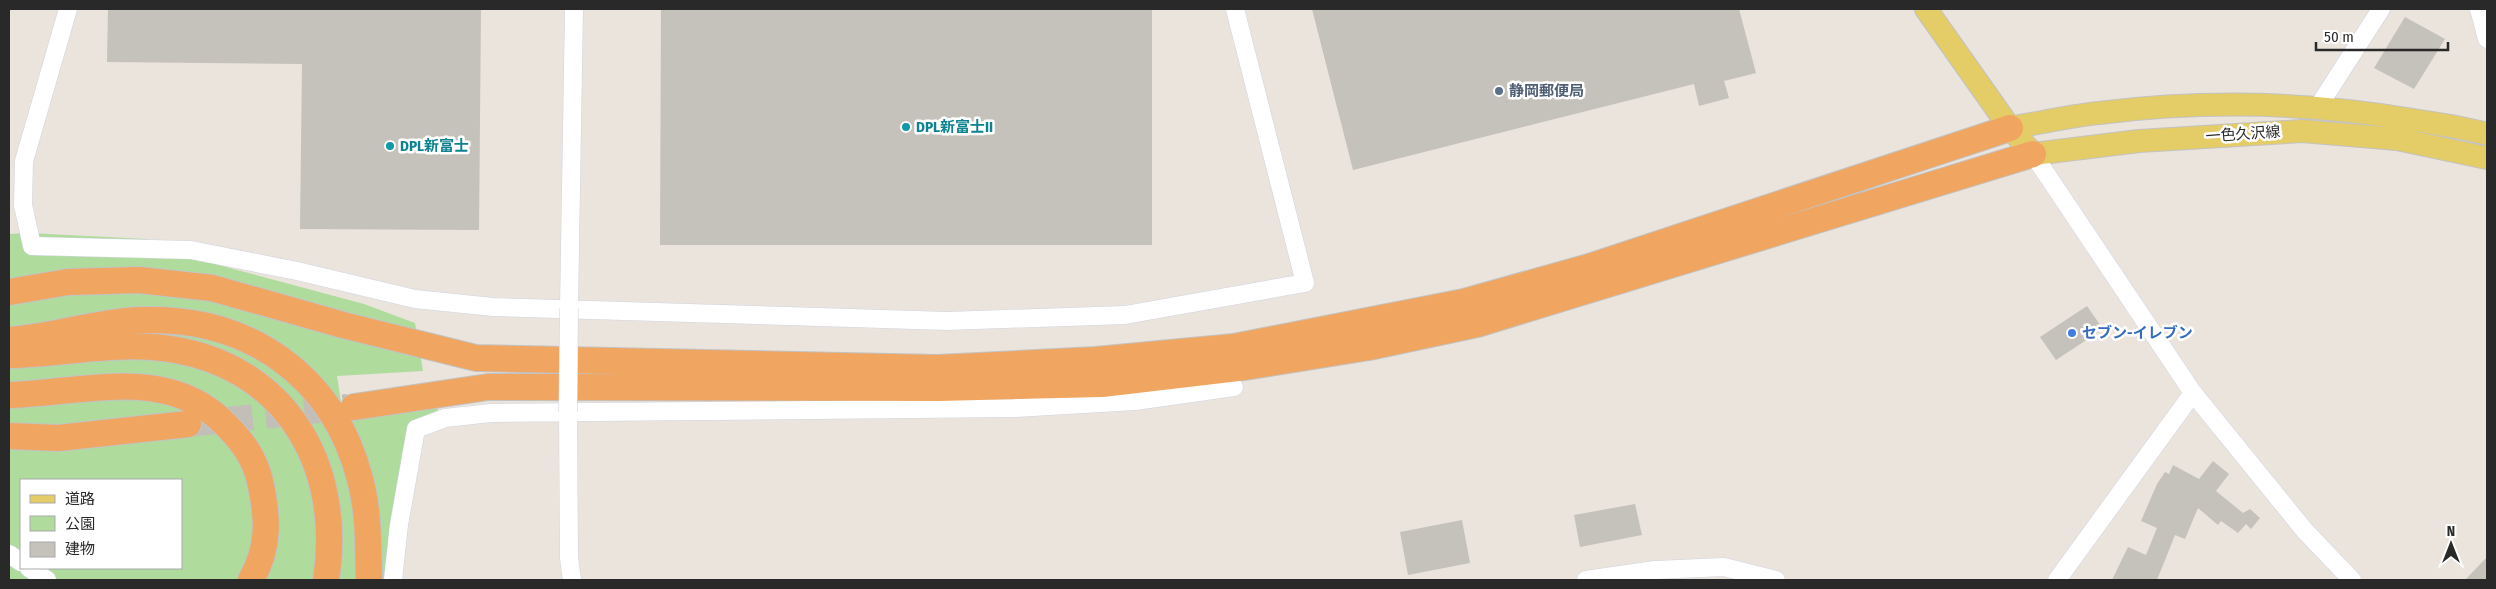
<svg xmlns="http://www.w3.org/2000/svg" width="2496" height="589" viewBox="0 0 2496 589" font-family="'Fira Sans Condensed','Noto Sans JP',sans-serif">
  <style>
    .green { fill: #afdc9c; fill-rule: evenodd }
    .building { fill: #c5c1bb }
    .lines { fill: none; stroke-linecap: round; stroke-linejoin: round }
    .highway-tunnel { stroke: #c3bfb8; stroke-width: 26; stroke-dasharray: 26 13; stroke-linecap: butt }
    .minor-casing { stroke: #d1d3e0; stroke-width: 19 }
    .major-casing { stroke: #c3c3c3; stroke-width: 24 }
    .highway-casing { stroke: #c3c3c3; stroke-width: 28 }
    .minor { stroke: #fff; stroke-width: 18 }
    .major { stroke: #e4cc66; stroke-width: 22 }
    .highway { stroke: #f0a560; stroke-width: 26 }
    .minor-bridge-casing { stroke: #d1d3e0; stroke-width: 19; stroke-linecap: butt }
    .minor-bridge { stroke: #fff; stroke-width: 18 }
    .service-dot { fill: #5c6f8a; stroke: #fff; stroke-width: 2 }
    .culture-dot { fill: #0f9aa8; stroke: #fff; stroke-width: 2 }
    .shop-dot { fill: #3f7fe0; stroke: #fff; stroke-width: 2 }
    .labels { text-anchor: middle; stroke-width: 5; stroke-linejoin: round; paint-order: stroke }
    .service-label { font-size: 15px; font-weight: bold; fill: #4e5e75; stroke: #fff; text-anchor: start }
    .culture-label { font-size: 15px; font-weight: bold; fill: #0d838f; stroke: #fff; text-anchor: start }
    .street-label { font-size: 15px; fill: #292929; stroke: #fff }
    .shop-label { font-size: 15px; font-weight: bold; fill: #366cbe; stroke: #fff; text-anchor: start }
  </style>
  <rect width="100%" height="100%" fill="#eae4dc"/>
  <path class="green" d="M28,233l118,6 24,13 194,52 51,19 8,48 -86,5 5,32 94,-8 2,11 -22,18 -16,151h-391v-346zM21,480h160v88h-160z"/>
  <path class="building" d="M108,9h373l-2,221 -179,-1 2,-165 -195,-2z
    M661,9h491v236h-492z
    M1312,9h427l17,64 -32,8 5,17 -30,8 -5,-22 -341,86z
    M2405,17l40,22 -31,50 -40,-21z
    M2087,306l16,23 -47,31 -16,-23z
    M2213,461l16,13 -13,17 27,22 7,-4 10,9 -9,11 -5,-5 -8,9 -17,-12 -3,4 -20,-17 -13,31 -10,-4 -18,45h-45l16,-33 18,8 11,-27 -16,-7 16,-37 8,-12 4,2 4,-9 26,14z
    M1635,504l7,31 -62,12 -6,-32z
    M1462,520l8,43 -62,12 -8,-43z
    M2487,557v23h-22z"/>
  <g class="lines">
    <path class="highway-tunnel" d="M188,424l160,-17"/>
    <g class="minor-casing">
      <path id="minor" d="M68,9l-44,152 -1,44 9,41 159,4 106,21 118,28 78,8 454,14 178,-6 180,-32 -70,-274
        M2479,9l8,30
        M2318,107l63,-98
        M2033,154l160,239 112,138 47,49
        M569,308l5,-299
        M568,412l1,146 3,22
        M9,554l12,8
        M29,568l18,12
        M393,580l6,-55 17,-96 29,-11 46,-5 524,-5 120,-7 99,-14
        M1586,580l69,-10 69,-3 52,13
        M2057,580l136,-187"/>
    </g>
    <g class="major-casing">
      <path id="major" d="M1926,9l84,119 23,26 106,-13 163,-10 95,8 90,19
        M2010,128c29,-5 59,-12 89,-15 105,-13 210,-11 314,7 25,4 50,7 74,14"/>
    </g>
    <g class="highway-casing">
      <path id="highway" d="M9,292l59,-10 71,-2 73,8 131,37 133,33 462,10 158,-8 138,-13 230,-45 125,-35 421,-139
        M9,340c45,-3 89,-19 135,-20 104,-3 189,55 216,159 9,33 8,67 9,101
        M9,355c51,-1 104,-13 154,-7 122,15 181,117 163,232
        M9,395c13,0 28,-2 41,-3 63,-6 127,-17 175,32 18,18 29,33 35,57 8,36 10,66 -9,99
        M354,407l134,-20 451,1 163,-4 136,-16 131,-21 108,-23 556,-170
        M9,436l49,2 130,-14"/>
    </g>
    <use href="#minor" class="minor"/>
    <use href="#major" class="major"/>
    <use href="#highway" class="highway"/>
    <g class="minor-bridge-casing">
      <path id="minor-bridge" d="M568,412l1,-104"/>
    </g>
    <use href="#minor-bridge" class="minor-bridge"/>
  </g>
  <circle class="service-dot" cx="1499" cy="91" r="5"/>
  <g class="culture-dot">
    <circle cx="906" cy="127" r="5"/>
    <circle cx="390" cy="146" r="5"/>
  </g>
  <circle class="shop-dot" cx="2072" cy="333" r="5"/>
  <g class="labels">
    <g class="service-label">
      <text x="1509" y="96">静岡郵便局</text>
    </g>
    <g class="culture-label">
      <text x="916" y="132">DPL新富士II</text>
      <text x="400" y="151">DPL新富士</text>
    </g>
    <g class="street-label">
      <text transform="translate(2243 134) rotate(-4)" y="5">一色久沢線</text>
    </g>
    <g class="shop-label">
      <text x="2082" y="338">セブン-イレブン</text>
    </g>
  </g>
  <rect width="2496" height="589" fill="none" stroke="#292929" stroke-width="20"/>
  <rect x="20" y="479" width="162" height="90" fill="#ffffff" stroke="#a9a9a9"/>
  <rect x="30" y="495" width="25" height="8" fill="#e4cc66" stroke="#a9a9a9"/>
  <text x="65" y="504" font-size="15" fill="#292929">道路</text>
  <rect x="30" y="516" width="25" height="15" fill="#afdc9c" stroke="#a9a9a9"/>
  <text x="65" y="529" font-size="15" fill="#292929">公園</text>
  <rect x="30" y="542" width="25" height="15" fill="#c5c1bb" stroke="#a9a9a9"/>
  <text x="65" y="554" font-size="15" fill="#292929">建物</text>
  <g transform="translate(2451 544)" stroke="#ffffff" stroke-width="4" paint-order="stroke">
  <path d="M0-4L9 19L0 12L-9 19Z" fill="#292929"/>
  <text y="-8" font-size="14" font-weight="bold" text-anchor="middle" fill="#292929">N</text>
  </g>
  <path d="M2316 42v8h132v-8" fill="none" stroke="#292929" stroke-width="2.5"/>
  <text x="2324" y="42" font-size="15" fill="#292929" stroke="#ffffff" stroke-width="4" paint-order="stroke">50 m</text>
</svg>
